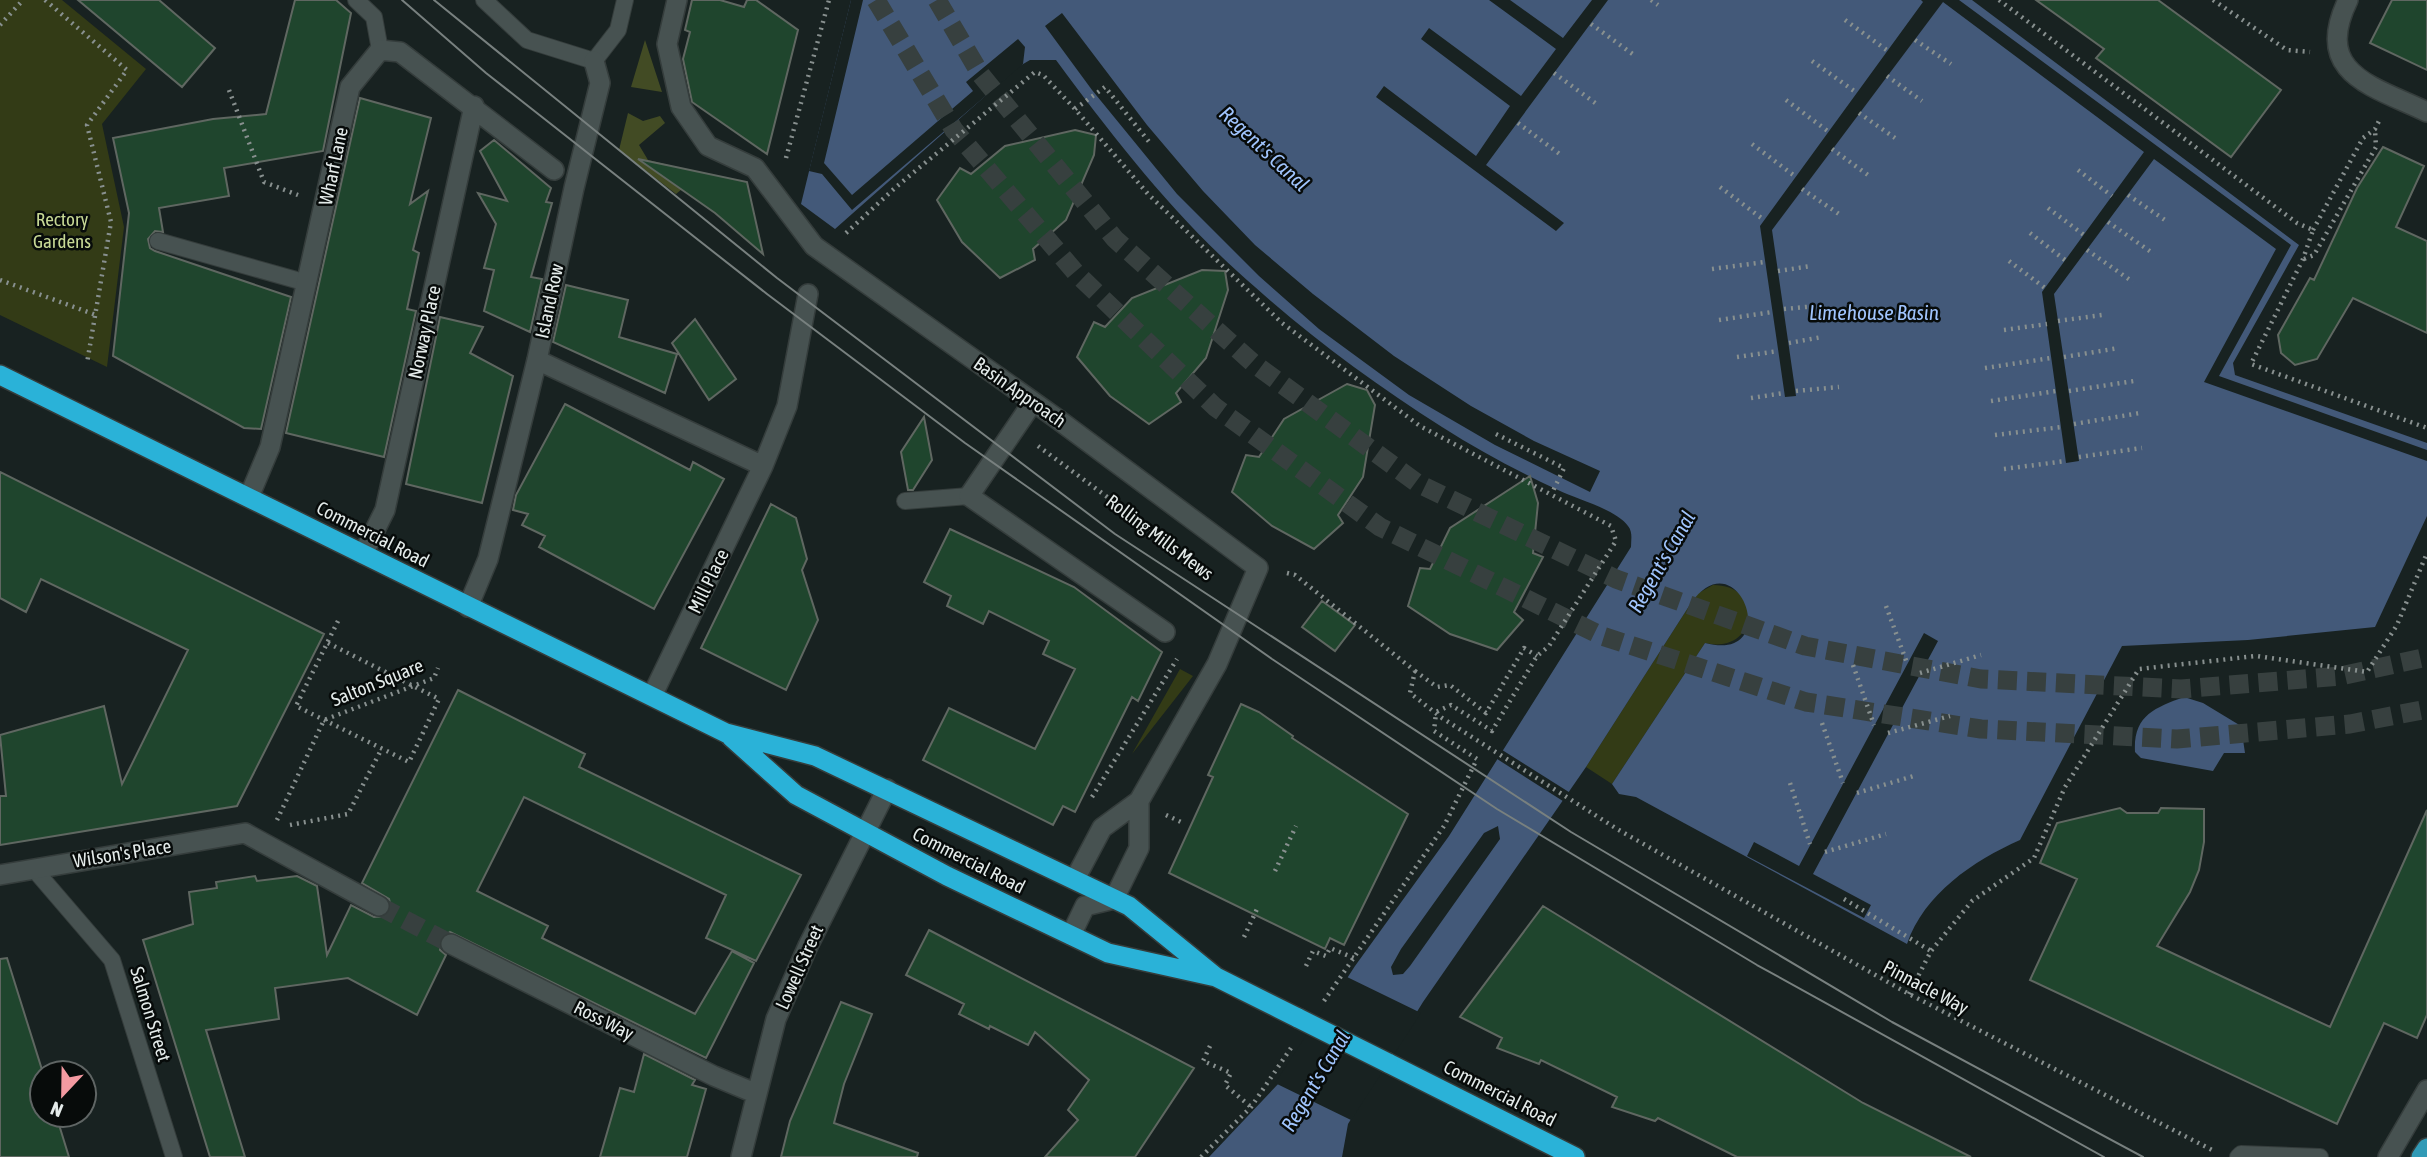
<svg xmlns="http://www.w3.org/2000/svg" width="2427" height="1157" viewBox="0 0 2427 1157" font-family="'Asap Condensed',sans-serif">
  <style>
    .green { fill: #333b16 }
    .forest { fill: #424b24 }
    .water { fill: #435979; fill-rule: evenodd }
    .pier { fill: #182221 }
    .building { fill: #1f452d; stroke: #5f6761; stroke-width: 2 }
    .lines { fill: none; stroke-linecap: round; stroke-linejoin: round }
    .minor-tunnel { stroke: #37403f; stroke-width: 19; stroke-dasharray: 19 10; stroke-linecap: butt }
    .trunk-tunnel { stroke: #37403f; stroke-width: 19; stroke-dasharray: 19 10; stroke-linecap: butt }
    .service-casing { stroke: #353d3c; stroke-width: 18 }
    .minor-casing { stroke: #353d3c; stroke-width: 22 }
    .tertiary-casing { stroke: #353d3c; stroke-width: 22 }
    .primary-casing { stroke: #353d3c; stroke-width: 22 }
    .trunk-casing { stroke: #353d3c; stroke-width: 22 }
    .path { stroke: #88908f; stroke-width: 4.5; stroke-dasharray: 2 5; stroke-linecap: butt }
    .service { stroke: #475251; stroke-width: 16 }
    .minor { stroke: #475251; stroke-width: 19 }
    .tertiary { stroke: #475251; stroke-width: 19 }
    .primary { stroke: #319ab6; stroke-width: 19 }
    .trunk { stroke: #2ab2d8; stroke-width: 19 }
    .tram { stroke: #78807f; stroke-width: 2 }
    .trunk-bridge-casing { stroke: #353d3c; stroke-width: 22; stroke-linecap: butt }
    .trunk-bridge { stroke: #2ab2d8; stroke-width: 19 }
    .labels { text-anchor: middle; stroke-width: 5; stroke-linejoin: round; paint-order: stroke }
    .street-label { font-size: 19px; fill: #e4ebea; stroke: #070b0a }
    .park-label { font-size: 19px; fill: #c7d895; stroke: #070b0a }
    .water-label { font-size: 21px; font-style: italic; fill: #a0c4fd; stroke: #070b0a }
  </style>
  <rect width="100%" height="100%" fill="#182221"/>
  <path class="green" d="M0,0h62l84,69 -44,55 22,103 -17,140 -107,-52z
    M1713,585c54,0 44,70 -8,58l-93,141 -26,-17 105,-164 6,-9z
    M1180,669l13,7 -61,78z"/>
  <path class="forest" d="M645,40l17,52 -31,-5z
    M628,113l15,8 17,-5 5,7 -26,22 9,15 37,9 -3,20 -6,5 -57,-44z"/>
  <path class="water" d="M851,0h1121l327,245 -66,118 2,12 192,68v73l-52,111 -127,13 -126,6 -102,194c-47,21 -96,54 -113,104l-271,-147 -17,-3 -7,-10 93,-141c80,21 33,-107 -14,-40l-105,164 -163,235 -75,122 -6,33h-133l70,-74 76,-117 94,-130 182,-289c0,-7 2,-15 -3,-21 -11,-16 -51,-27 -70,-36 -40,-19 -79,-39 -116,-63 -66,-42 -129,-88 -187,-140 -76,-65 -140,-147 -199,-227h-26l-12,7 -183,162 -34,-25zM1498,826l2,13 -90,127 -7,8 -10,1 -2,-8 10,-18 83,-116z
    M2184,697l19,6 38,23 4,27h-21l-11,18 -72,-13 -6,-6c-2,-36 19,-44 49,-55z"/>
  <path class="pier" d="M851,0h12l-39,163 28,32 121,-104 -7,-9 52,-43 7,8 -2,17 -171,146 -30,-36 -13,-3z
    M1489,0h21l53,38 29,-38h16l-122,165 78,58 -8,8 -180,-134 8,-11 92,70 34,-50 -89,-67 8,-11 92,68 35,-47z
    M1921,0h38l332,245 -72,131 208,74v11l-223,-79 72,-133 -122,-90 -100,135 25,167 -13,2 -24,-171 102,-140 -201,-150 -171,228 24,166 -11,1 -25,-171 163,-224z
    M1062,13l85,112 56,66 52,54 58,49 81,62 77,50 63,35 66,30 -10,21 -95,-47 -86,-50 -90,-66 -60,-53 -82,-82 -85,-104 -47,-64z
    M1924,633l14,8 -125,233 58,31 -7,13 -117,-62 7,-14 45,24z
    M1499,748l73,46 -6,9 -72,-46z
    M1345,976l76,37 -70,107 -76,-37z"/>
  <path class="building" d="M78,0h81l56,48 -33,39z
    M295,0h41l15,13 -28,138 -99,17 5,28 -70,12 4,24 -8,-1 -7,8 2,9 5,3 136,46 -30,132 -17,-1 -131,-72 16,-143 -16,-75 100,-19 53,-5z
    M692,0h28l24,7 3,-7h9l42,30 -31,124 -75,-52 -9,-43 7,-27 -5,-2z
    M2036,0h122l123,90 -50,67 -135,-99 8,-9z
    M2392,0h35v70l-57,-27z
    M360,98l71,20 -21,86 18,-13 -15,59 6,3 -12,56 9,2 -32,146 -98,-24z
    M1075,130l21,5 -2,20 -28,65 -33,29 2,11 -35,18 -38,-36 -25,-42 23,-32 11,6 34,-28z
    M494,140l57,48 -5,14 6,1 -21,74 11,2 -12,53 -46,-21 10,-41 -10,-2 12,-44 -18,-31 29,8 -27,-50z
    M2383,147l41,19 -28,61 31,14v92l-74,-35 -36,61 -22,6 -14,-12 -3,-18 32,-57 4,2 43,-92z
    M638,159l109,23 16,72 -48,-41z
    M1202,270l23,1 3,19 -22,68 -30,35 5,9 -32,22 -39,-28 -33,-39 17,-35 11,5 27,-29z
    M566,285l62,15 -9,37 58,17 -12,39 -112,-51z
    M440,317l43,10 -13,26 43,23 -31,127 -76,-19z
    M695,319l41,60 -27,21 -37,-57z
    M1347,384l20,6 8,15 -12,72 -25,38 5,8 -29,26 -42,-23 -40,-34 14,-37 13,2 25,-38z
    M565,404l125,66 3,-8 31,17 -70,130 -115,-62 6,-11 -23,-11 6,-11 -15,-4 3,-15z
    M924,417l8,43 -19,30h-5l-7,-38z
    M0,472l324,162 -87,172 -237,39v-49h6l-6,-61 104,-29 18,78 66,-134 -147,-71 -15,33 -26,-14z
    M1530,476l8,27 -5,50 10,4 -29,55 9,8 -26,30 -47,-16 -42,-28 12,-38 10,1 20,-41z
    M771,504l25,14 11,41 -5,11 16,50 -32,70 -85,-42z
    M950,529l124,58 88,65 -24,49 -6,-4 -57,115 -12,-6 -10,19 -130,-65 26,-52 86,41 40,-80 -32,-15 6,-13 -60,-30 -6,13 -36,-18 4,-10 -27,-14z
    M1322,601l33,24 -20,26 -33,-24z
    M458,690l127,64 -6,13 222,108 -45,86 -50,-23 20,-43 -202,-98 -47,94 71,35 -6,12 153,76 37,-63 22,12 -48,95 -256,-126 -10,7v11l6,5 -29,60 -69,-37 -73,10 4,31 -73,11 39,127h-35l-67,-217 50,-16 -4,-32 28,-4 -1,-6 39,-6 2,5 40,-5 20,10 10,69 24,-50 23,12 12,-1 5,-10 -2,-7 -27,-16z
    M1241,704l18,8 34,24 -1,2 116,76 -64,131 -14,-7 -5,11 -156,-76 44,-96 -5,-2z
    M2120,808l7,5h31l3,-5 43,1v33l-5,28 -9,22 -33,54 173,81 97,-217v205l-10,23 -33,-15 -47,101 -307,-144 47,-101 -37,-16 17,-40z
    M1543,906l320,197 108,54h-234l-79,-39 -3,3 -43,-14 5,-10 -76,-37 -2,4 -42,-16 5,-10 -42,-21z
    M929,930l265,138 -59,89h-90l33,-37 -10,-10 21,-30 -54,-48 -7,13 -38,-19 -1,3 -30,-15 5,-10 -58,-29z
    M7,958l36,115 -1,42h14l13,42h-69v-198z
    M841,1002l31,12 -28,70 -10,39 84,30 -1,4h-136l9,-36z
    M644,1054l51,26 -3,5 14,4 -19,68h-87l20,-69 14,4z"/>
  <g class="lines">
    <path class="minor-tunnel" d="M379,906l72,38"/>
    <path class="trunk-tunnel" d="M876,0l78,130 122,143 139,134 165,120 222,109 204,66 175,27 196,10 173,-15 77,-15
      M937,0l44,75 134,164 138,124 164,120 199,96 189,67 176,33 200,10 160,-13 86,-19"/>
    <g class="service-casing">
      <path id="service" d="M356,0l18,17 6,33
        M484,0l43,40 67,21 24,-31 7,-30
        M158,241l149,42
        M905,501l64,-5
        M33,868l79,92 62,197
        M2238,1157l3,-3 79,3"/>
    </g>
    <g class="minor-casing">
      <path id="minor" d="M677,0l-10,44 14,63 27,39 47,22 59,78 242,172 202,150 -41,96 -78,137 -37,27 -27,51
        M537,360l226,106 -111,230
        M1033,402l-64,94 196,136
        M763,466l24,-60 21,-112
        M249,497l21,-50 80,-360 30,-37 20,2 154,118
        M363,554l22,-44 89,-404
        M468,607l20,-48 49,-199 37,-172 26,-105 -6,-22
        M0,875l245,-42 134,73
        M1071,935l14,-29 29,-7 25,-51v-47
        M451,944l263,132 43,18
        M741,1157l35,-138 32,-73 79,-157"/>
    </g>
    <g class="tertiary-casing">
      <path id="tertiary" d="M2348,0c-36,74 25,86 79,112
        M2388,1157l39,-67"/>
    </g>
    <g class="primary-casing">
      <path id="primary" d="M2421,1157l6,-9"/>
    </g>
    <g class="trunk-casing">
      <path id="trunk" d="M0,375l726,358 89,23 314,150 87,71
        M731,737l65,58 151,81 161,77 108,24 82,41
        M1388,1063l187,94"/>
    </g>
    <path class="path" d="M45,0l82,70 -40,55 24,97 -24,141
      M1651,0l7,5
      M1999,0l298,223 16,7 -10,29 -52,105 176,64
      M2213,0l74,50 23,2
      M1845,20l43,31
      M1591,24l43,31
      M0,25l23,-25
      M1915,40l36,24
      M1812,61l45,32
      M1554,73l44,32
      M1887,76l35,25
      M229,90l35,92 34,13
      M1786,100l43,32
      M1075,109l30,-22 45,56
      M1859,113l36,25
      M1518,123l43,32
      M1752,144l44,33
      M1832,149l36,26
      M786,158l43,-158
      M2078,170l34,26
      M1720,187l44,33
      M1802,189l37,25
      M2128,195l37,25
      M2048,208l36,27
      M2108,222l46,32
      M2313,230l50,-92 12,-9 4,-8
      M846,233l50,-46 139,-115 8,3 32,34 73,85 134,129 138,103 191,100 5,15 -67,105 -12,10 -45,75 -41,-26 -15,7
      M2030,233l35,27
      M2087,250l46,32
      M2304,259l10,-4 62,-108 -1,-17
      M2009,261l36,27
      M1712,269l53,-7
      M1778,271l33,-5
      M0,280l96,35
      M1784,309l33,-3
      M1719,320l53,-8
      M2058,321l44,-6
      M2004,330l43,-6
      M1789,343l33,-6
      M1737,357l41,-6
      M2064,357l55,-9
      M1985,368l66,-10
      M1796,391l43,-4
      M2069,391l65,-10
      M1751,398l33,-5
      M1991,401l65,-10
      M2074,424l66,-11
      M1496,434l68,34 -12,25
      M1995,435l67,-8
      M1038,446l125,92
      M2079,457l63,-9
      M2004,469l62,-8
      M1287,573l8,2 120,96 -5,22 32,25 175,111 292,165 305,157
      M1886,606l21,57
      M328,643l111,56 -30,63 -113,-56 43,-87
      M1853,665l21,60
      M1415,671l22,16 13,-2 36,28 38,-65 13,8
      M1920,673l61,-18
      M1822,723l21,60
      M1888,733l62,-17
      M1790,783l20,61
      M1857,793l60,-18
      M1092,797l85,-138
      M1166,815l15,7
      M277,820l47,-100 110,-42 4,-10
      M290,825l58,-11 34,-66
      M1825,852l61,-18
      M1275,871l21,-45
      M1844,899l87,52
      M1244,937l13,-28
      M1306,966l7,-15 13,5 4,-8 24,10
      M1909,994l22,-43 41,-50 62,-43 31,-71 74,-118 117,-13 111,16 30,-47 30,-72
      M1324,1001l120,-175 33,-67 -43,-28 2,-18
      M1210,1046l-7,15 28,12 -6,12 26,22
      M1201,1157l50,-50 42,-62"/>
    <use href="#service" class="service"/>
    <use href="#minor" class="minor"/>
    <use href="#tertiary" class="tertiary"/>
    <use href="#primary" class="primary"/>
    <use href="#trunk" class="trunk"/>
    <path class="tram" d="M402,0l84,73 281,221 198,149 307,216 225,150 260,156 347,192
      M434,0l343,278 338,256 456,298 321,190 251,135"/>
    <g class="trunk-bridge-casing">
      <path id="trunk-bridge" d="M1298,1018l90,45"/>
    </g>
    <use href="#trunk-bridge" class="trunk-bridge"/>
  </g>
  <g class="labels">
    <g class="street-label">
      <text transform="translate(333 166) rotate(-78)" y="7">Wharf Lane</text>
      <text transform="translate(549 301) rotate(-78)" y="7">Island Row</text>
      <text transform="translate(424 332) rotate(-78)" y="7">Norway Place</text>
      <text transform="translate(1020 392) rotate(35)" y="7">Basin Approach</text>
      <text transform="translate(373 534) rotate(27)" y="7">Commercial Road</text>
      <text transform="translate(1160 537) rotate(37)" y="7">Rolling Mills Mews</text>
      <text transform="translate(708 581) rotate(-64)" y="7">Mill Place</text>
      <text transform="translate(377 682) rotate(-22)" y="7">Salton Square</text>
      <text transform="translate(122 853) rotate(-9)" y="7">Wilson's Place</text>
      <text transform="translate(969 860) rotate(27)" y="7">Commercial Road</text>
      <text transform="translate(799 967) rotate(-66)" y="7">Lowell Street</text>
      <text transform="translate(1926 987) rotate(28)" y="7">Pinnacle Way</text>
      <text transform="translate(151 1014) rotate(73)" y="7">Salmon Street</text>
      <text transform="translate(604 1020) rotate(27)" y="7">Ross Way</text>
      <text transform="translate(1500 1093) rotate(27)" y="7">Commercial Road</text>
    </g>
    <g class="park-label">
      <text x="62" y="226">Rectory<tspan x="62" dy="22">Gardens</tspan></text>
    </g>
    <g class="water-label">
      <text transform="translate(1264 149) rotate(43)" y="7">Regent's Canal</text>
      <text x="1874" y="320">Limehouse Basin</text>
      <text transform="translate(1662 562) rotate(-60)" y="7">Regent's Canal</text>
      <text transform="translate(1316 1081) rotate(-59)" y="7">Regent's Canal</text>
    </g>
  </g>
  <g transform="translate(63 1094) rotate(202)"><circle r="33" fill="#070b0a" stroke="#5f6564" stroke-width="2"/>
  <path d="M0-5L12 26L0 18L-12 26Z" fill="#f49aa1"/>
  <text y="-10" font-size="19" font-weight="bold" text-anchor="middle" fill="#e4ebea">N</text>
  </g>
</svg>
